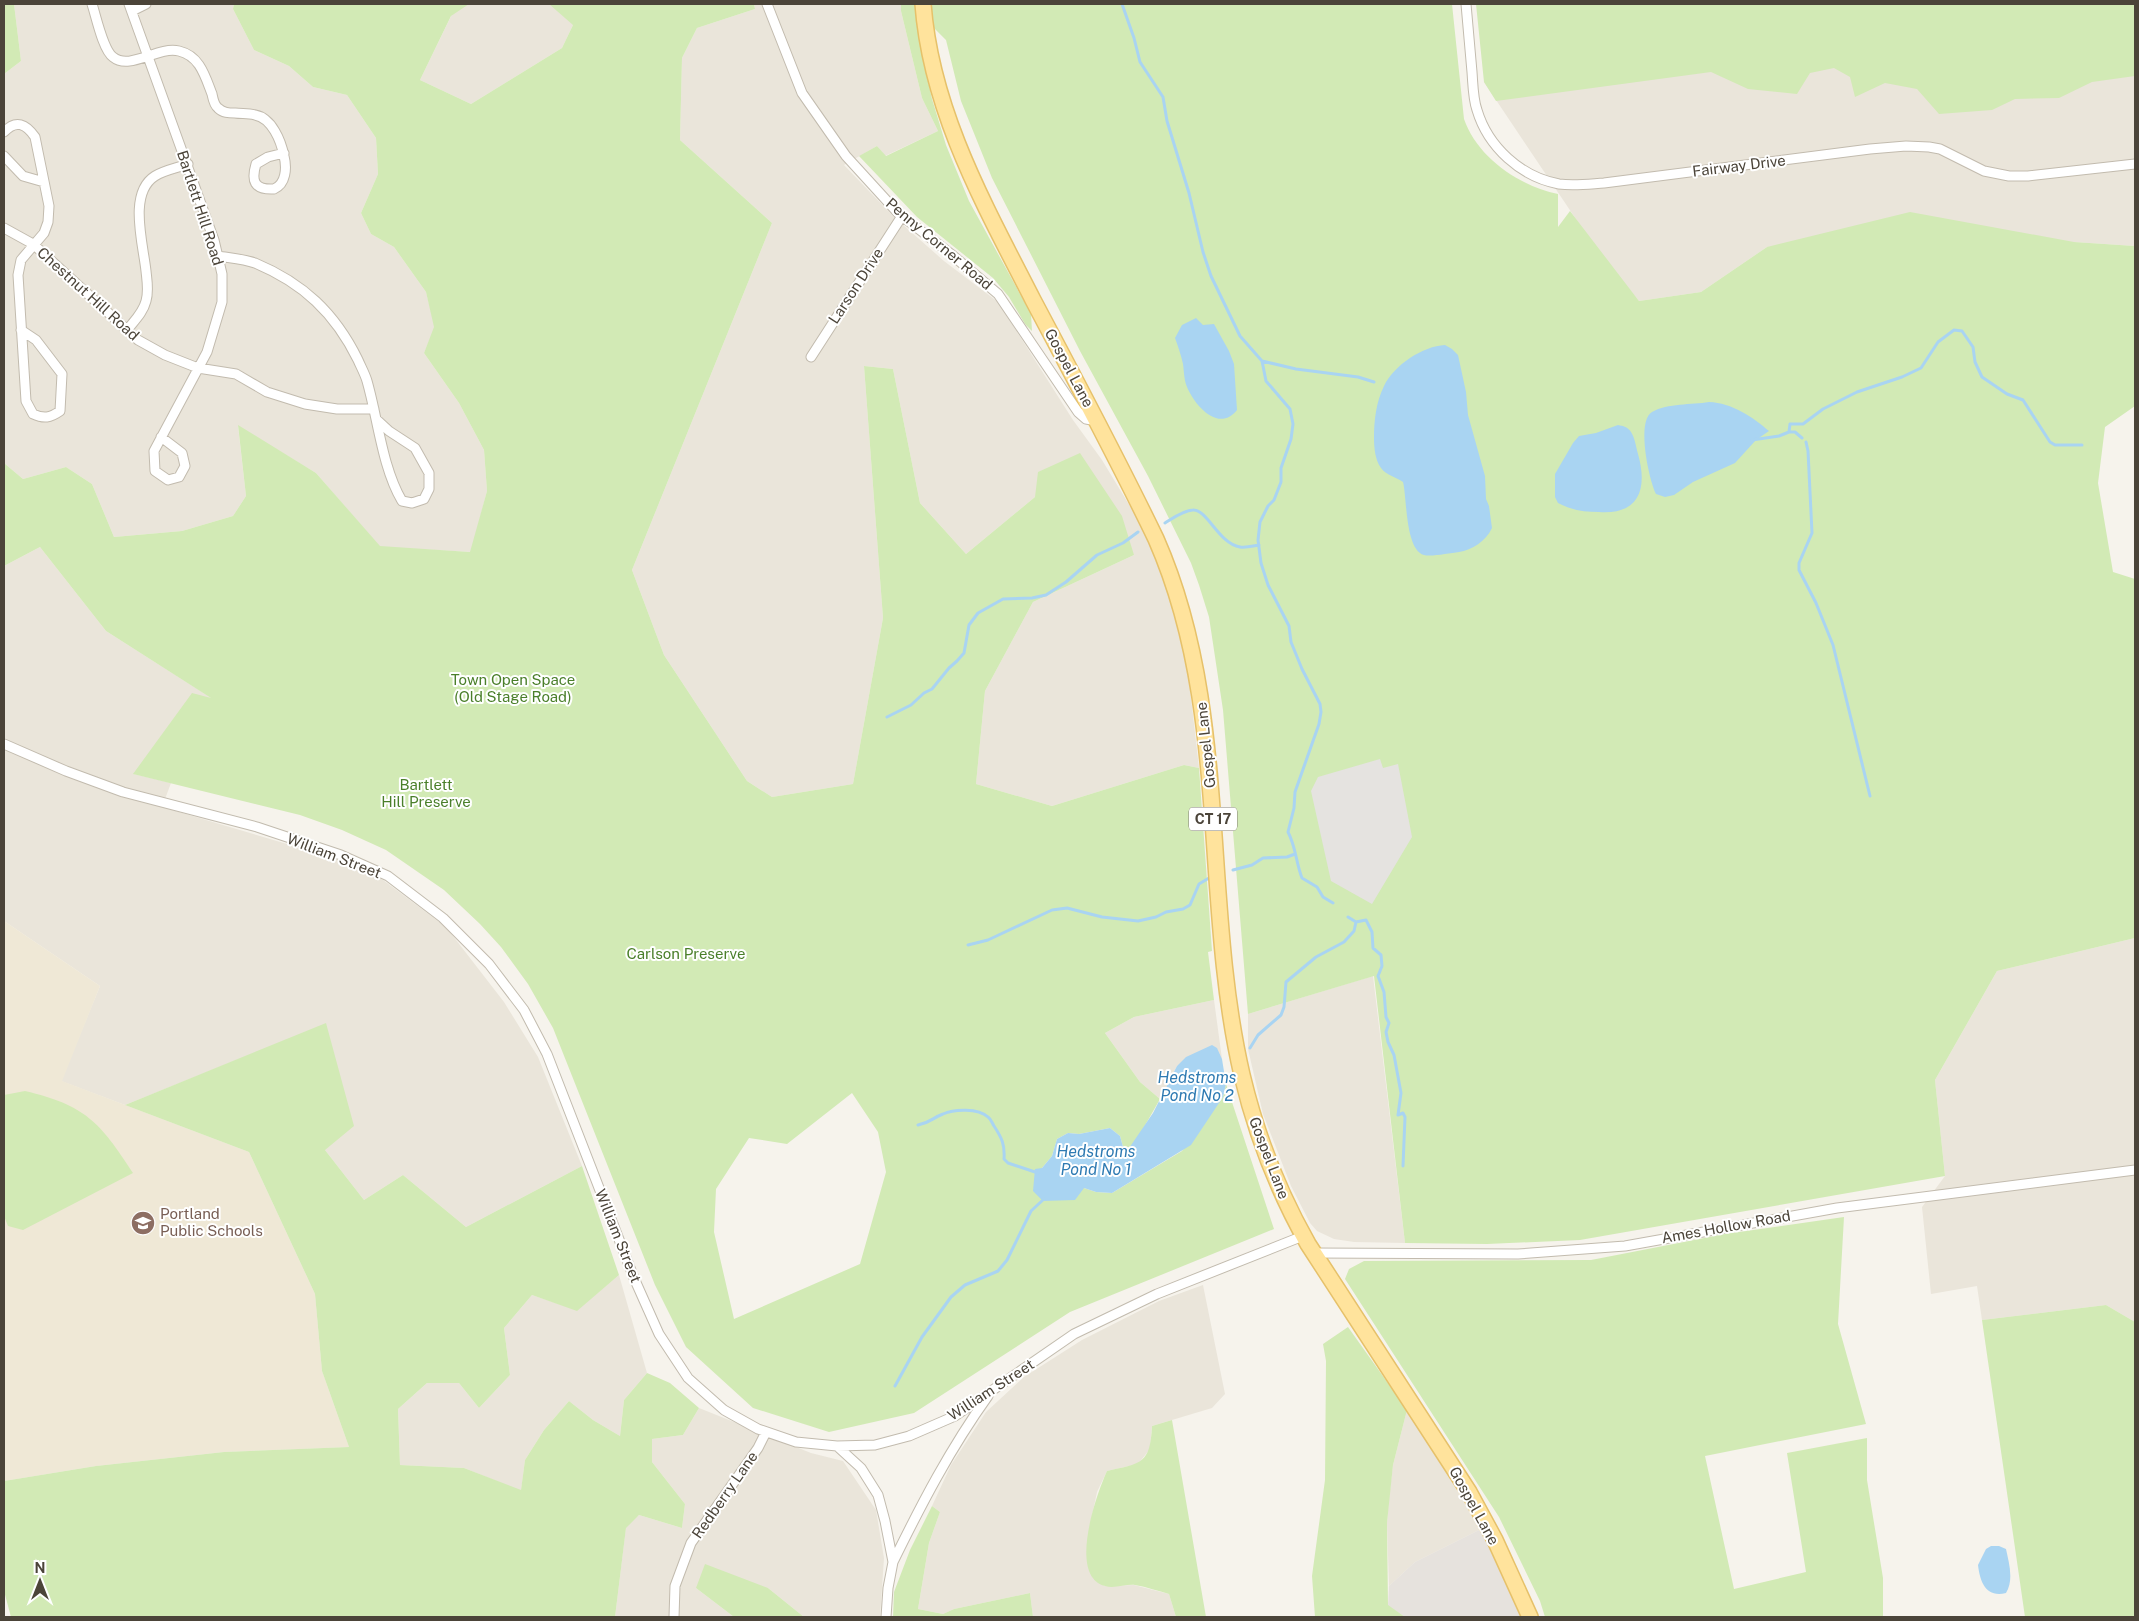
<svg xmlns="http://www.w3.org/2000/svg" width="2139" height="1621" viewBox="0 0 2139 1621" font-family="'Public Sans',sans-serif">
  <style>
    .residential { fill: #eae5da }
    .industrial { fill: #e6e2dd }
    .education { fill: #efe8d6 }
    .green { fill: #d2eab5; fill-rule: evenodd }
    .parking { fill: #e5e3e0 }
    .water { fill: #a9d4f2 }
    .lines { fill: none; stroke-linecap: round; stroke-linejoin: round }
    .stream { stroke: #a9d4f2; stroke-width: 3 }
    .street-casing { stroke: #c2bbae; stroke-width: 11 }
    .primary-casing { stroke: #e6c16a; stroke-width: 18 }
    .street { stroke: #fff; stroke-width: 9 }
    .primary { stroke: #ffe39c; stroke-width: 15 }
    .labels { text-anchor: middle; stroke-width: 4; stroke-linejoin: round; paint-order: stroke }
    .shield { fill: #fff; stroke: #817c74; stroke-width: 1 }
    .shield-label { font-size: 14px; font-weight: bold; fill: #4b4439 }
    .street-label { font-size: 15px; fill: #4b4439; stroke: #fff }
    .park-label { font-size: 15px; fill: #4a7f2a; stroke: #fff }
    .education-label { font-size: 15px; fill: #785e54; stroke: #fff; text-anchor: start }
    .water-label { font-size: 16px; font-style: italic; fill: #2e7ab2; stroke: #fff }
  </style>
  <rect width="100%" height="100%" fill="#f6f3ec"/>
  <path class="residential" d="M14,4h220l-1,5 21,41 35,16 24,21 34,8 29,43 2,36 -17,39 10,21 23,13 32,45 9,35 -11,26 35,50 25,47 3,41 -16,61 -91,-5 -64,-74 -78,-47 8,70 -13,20 -51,15 -68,6 -22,-53 -26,-17 -43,12 -19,-16v-389l17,-13z
    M457,4h126l-21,44 -91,56 -51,-24z
    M754,4h147v7l21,87 16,33 -53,25 -8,-10 -33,19 49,51 51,45 54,41 75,118 29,40 37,61 26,60 22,81 12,106 -15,-3 -132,41 -76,-22 9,-93 48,-89 101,-47 -99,-58 -69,57 -46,-51 -27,-134 -29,-3 19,252 -30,166 -81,13 -25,-16 -83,-126 -32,-85 140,-347 -92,-83 2,-82 15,-30 58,-19z
    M2135,4v242l-61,-4 -307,5 -66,45 -62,9 -43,-52 -112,-167 229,-26z
    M40,547l66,84 107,68 -79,75 37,9 -9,24 179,53 42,20 63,47 58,75 34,55 44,109 -116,61 -63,-52 -39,25 -39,-50 1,-126 -201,81 -64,-24 39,-95 -96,-65v-355z
    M2135,938v384l-29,-17 -124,15 -5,-34 -46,8 -9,-87 23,-31 -10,-96 62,-109z
    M1373,976l32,267 -51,-1 -20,-3 -17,-8 -7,-8 -19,-37 -28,-72 -15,-65v-35z
    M1214,1000l8,59 -5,-10 -40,17 -17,33 -20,-17 -35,-49 29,-16z
    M619,1275l28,98 -23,27 -4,36 -27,-16 -24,-19 -25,29 -19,30 -4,31 -57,-23 -64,-3 -2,-56 29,-26h32l20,25 31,-33 -6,-47 28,-33 45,15z
    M1203,1285l22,109 -13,14 -60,18 -2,23 -12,15 -31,7 -10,21 -6,29 13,65 30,-1 35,9 7,23h-143l-3,-24 -76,16 -11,5 -25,-5 11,-66 11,-31 -8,-6 19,-41 35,-53 38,-35 58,-37 77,-39z
    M699,1408l112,45 32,8 33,49 8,48 -4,59h-76l-36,-29h-72l38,29h-119l11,-90 13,-12 43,13 3,-24 -33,-42v-23l31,-4z
    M1407,1410l40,58 34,61 -66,33 -26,24 -2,-63 2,-25 4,-33z"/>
  <path class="industrial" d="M1481,1529l42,88h-118l-17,-11 1,-20 26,-24z"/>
  <path class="education" d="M4,921l96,65 -38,95 187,71 66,142 7,77 27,76 -125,5 -128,14 -92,15z"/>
  <path class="green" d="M4,4h10l7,57 -17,13z
    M234,4h235l-18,12 -31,64 51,24 91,-56 11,-23 -24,-21h205l1,5 -58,19 -15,30 -2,82 92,83 -140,347 32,85 83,126 25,16 81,-13 30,-166 -19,-252 29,3 27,134 46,51 69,-57 3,-25 42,-19 42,63 12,39 -101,47 -48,89 -9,93 76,22 132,-41 15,3 13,183 -4,1 6,48 -80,17 -29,16 35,49 20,17 -21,37 -14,18 -5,-18 -10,-8 -31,6 -11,-1 -11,6 -5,17 -10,12 42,20 12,4 16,1 70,-42 41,-54 3,-13 48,145 -204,83 -156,101 -85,19 -76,-24 -67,-61 -31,-62 -102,-257 -25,-44 -27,-37 -21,-23 -36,-34 -58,-40 -44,-20 -42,-15 -167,-41 59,-81 19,5 -105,-67 -66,-84 -36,19v-103l19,16 43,-12 26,17 22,53 68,-6 51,-15 13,-20 -8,-71 78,48 64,73 90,6 17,-61 -3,-41 -25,-47 -35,-50 10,-26 -8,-35 -32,-45 -23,-13 -10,-21 17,-39 -2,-36 -29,-43 -34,-8 -24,-21 -35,-16 -21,-41zM852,1093l26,39 8,40 -26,92 -126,55 -20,-87 2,-43 33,-51 38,6z
    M901,4h17l4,51 10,44 14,46 23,56 62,113 1,17 -7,-7 -16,-27 -16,-19 -76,-61 -58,-61 18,-10 9,10 52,-25 -16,-33 -21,-87z
    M930,4h522l12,115c13,38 55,67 94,75v33l12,-16 69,90 62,-9 66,-45 143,-35 164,30 61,4v160l-30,21 -7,56 15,89 22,7v359l-138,33 -62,109 10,96 -365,64 -93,4 -82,-1 -31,-267 -126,38 -25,-304 -14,-93 -10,-32 -8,-22 -43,-87 -68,-125 -88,-173 -31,-77 -15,-61 -12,-12z
    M1476,4h659v72l-43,6 -33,16 -44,1 -23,11 -53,4 -22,-25 -32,-6 -30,14 -5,-20 -16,-9 -24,5 -13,21 -49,-5 -37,-17 -215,29 -12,-19z
    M326,1023l28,103 -29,24 39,50 39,-25 63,52 116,-61 37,109 -42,36 -45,-16 -28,33 6,47 -31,33 -20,-25h-32l-29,26 2,56 64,3 57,22 4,-30 19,-30 25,-29 24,19 27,16 4,-36 23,-27 23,10 29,25 -16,27 -31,4v23l33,42 -3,24 -43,-13 -13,13 -11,89h-604l-7,-26v-110l92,-15 128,-14 125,-5 -27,-76 -7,-77 -66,-142 -124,-47z
    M25,1091c60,14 75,31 108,82l-110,57 -15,-4 -4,-10v-121z
    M1844,1217l-6,107 28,100 -161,32 29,133 72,-17 -19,-119 80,-15v42l16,98v39h-338l-5,-16 -41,-84 -154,-238 4,-10 15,-8 227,-1 134,-26z
    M2106,1305l29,17v295h-110l-43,-297z
    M1348,1327l59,83 -14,55 -6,58 1,82 17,12h-90l-3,-41 13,-96 1,-119 -3,-17z
    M1172,1420l34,197h-30l-7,-23c-11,-3 -22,-7 -34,-9 -9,-1 -21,4 -30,1 -38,-10 -8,-93 2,-115 35,-8 43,-7 45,-45z
    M932,1506l8,6 -11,31 -11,66 25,5 11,-5 76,-16 3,24h-140l1,-25 16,-42z
    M705,1564l63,24 36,29h-70l-38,-29z"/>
  <path class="parking" d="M1380,759l3,9 15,-4 14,73 -40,67 -41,-23 -20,-90 7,-14z"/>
  <path class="water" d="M1196,318l7,7 11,-1 15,27 5,13 3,46c-18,23 -42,-4 -50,-23 -3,-7 -3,-16 -4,-23 -2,-9 -5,-18 -8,-26l7,-13z
    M1445,345l7,4 6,6 8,37 2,23 17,61 1,23 3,7 3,22c-6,13 -20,22 -33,24 -9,1 -28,5 -35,3 -19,-5 -17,-58 -21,-73 -7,-5 -17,-7 -22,-14 -6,-8 -7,-21 -7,-30 0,-17 2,-36 10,-52 10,-21 39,-40 61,-41z
    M1709,402c23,1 44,15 60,29l-13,9 -21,23 -42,19 -19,13 -9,2 -9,-3c-7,-14 -20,-73 -4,-82 16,-9 39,-7 57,-10z
    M1618,425c5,1 10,2 13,7 4,6 5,15 7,22 10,35 1,61 -39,58 -15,0 -28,-2 -41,-9l-3,-6v-23l18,-31 6,-7 17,-3z
    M1212,1045l5,3 5,11 4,25 -3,13 -32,48 -79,48 -16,-1 -12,-4 -9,12 -32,1 -10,-10 2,-22 7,-1 10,-12 5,-17 11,-6 11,1 31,-6 10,8 5,18 28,-41 24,-47 9,-9z
    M1991,1546h8l7,3c3,14 8,31 0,44 -20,5 -26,-11 -28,-28l8,-16z"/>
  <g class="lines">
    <path class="stream" d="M1122,4l12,34 6,24 23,35 4,24 22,72 14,59 8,24 29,60 22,25 34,8 62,8 16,5
      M1262,361l4,20 24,28 3,15 -2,15 -10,29v14l-7,18 -6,6 -8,16 -2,18 3,23 7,22 21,41 2,16 11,27 18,35 1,8 -2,12 -24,68 -1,16 -6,24c8,15 8,31 14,46l15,9 6,10 10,6
      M1789,432h6l7,6
      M1752,440l27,-4 10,-4 1,-8h13l20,-15 34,-17 45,-15 19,-9 17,-26 16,-12 8,1 11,16 2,15 7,15 25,17 16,6 27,42 5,3h27
      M1806,442l2,9 4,82 -13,30v7l17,33 17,42 37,151
      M1165,523c8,-5 19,-13 28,-13 14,-1 26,34 47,37 6,1 13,-1 19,-2
      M887,717l24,-12 13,-12 8,-4 17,-21 8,-7 7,-8 5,-28 9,-12 25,-14 29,-1 14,-3 20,-13 31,-27 26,-12 15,-11
      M1233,870l19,-5 11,-7 24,-1 8,-3
      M1348,917l8,5 10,-2 6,12 1,16 8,7 1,11 -4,10 6,16 2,25 3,6 -3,9 2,10 6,13 7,38 -3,22 5,-2 2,4 -2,49
      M968,945l20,-5 64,-30 15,-2 35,9 36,4 18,-4 10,-5 17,-3 7,-4 9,-21 10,-6
      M1250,1048l8,-13 23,-20 3,-8 2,-25 30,-25 28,-15 10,-11 2,-9
      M918,1125c14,-3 14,-7 25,-11 11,-5 35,-6 45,3 3,2 4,6 6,9 8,12 11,19 10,33l4,4 30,10
      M895,1386l27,-49 29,-40 14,-12 33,-14 9,-11 24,-49 13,-12"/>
    <g class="street-casing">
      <path id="street" d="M92,4c4,12 11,46 21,53 17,14 44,-11 66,-6 21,5 26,25 33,43 1,5 2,11 6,14 5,5 11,5 17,5 7,1 13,0 20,2 17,3 26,26 29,41 3,12 2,28 -10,33 -20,1 -23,-8 -18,-25l12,-7 16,-4
        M129,4l85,236 8,34v28l-15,50 -53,99 1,20 13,9 11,-3 6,-11 -3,-13 -21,-16
        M767,4l35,89 44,63 52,57 53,41 47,40 80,118 8,7 11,2
        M1466,4c2,23 4,46 6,68 1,13 1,27 5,38 11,37 44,67 82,74 15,2 30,0 45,-1l266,-34 36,-3 23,1 11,2 44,22 25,5h19l107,-12
        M132,11l14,-7
        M4,132c12,-13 22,-8 31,5l14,69 -1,16 -4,11 -23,27 -3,15 8,126 7,13c11,5 17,4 27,-3l2,-37 -26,-34 -15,-10
        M4,156l19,20 21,6
        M4,228l29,16 105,96 27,15 33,13 38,6 31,18 38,12 32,5h37
        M218,256c12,2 26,3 37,7 48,20 80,50 103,97 3,7 7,14 9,21 11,38 15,86 35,120l10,2 12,-4 5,-10v-16l-14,-25 -26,-17 -13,-12
        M127,330c7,-9 16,-17 19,-29 3,-10 1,-20 0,-30 -3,-28 -18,-78 9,-95 10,-6 22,-8 33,-12
        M811,357l91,-141
        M4,744l62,27 57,21 134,35 84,28 47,21 55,42 46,46 35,46 23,44 87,224 25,56 29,44 36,32 34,19 38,13 41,4 38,-1 34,-9 46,-20 119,-82 83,-40 146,-58
        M1314,1253l204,1 107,-8 212,-38 298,-38
        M837,1446l24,22 17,27 7,26 8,41 -5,26 -2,29
        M893,1562c29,-59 57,-113 95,-166
        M674,1617l1,-31 16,-43 67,-95 8,-16"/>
    </g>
    <g class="primary-casing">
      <path id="primary" d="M923,4c8,107 62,202 110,296 42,79 84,158 123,239 75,170 45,359 86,536 14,59 36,116 66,169l161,248 26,48 35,77"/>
    </g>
    <use href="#street" class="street"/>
    <use href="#primary" class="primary"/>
  </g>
  <defs>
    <g id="school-disc" transform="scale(1.25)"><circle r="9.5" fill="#8d6e63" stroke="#fff"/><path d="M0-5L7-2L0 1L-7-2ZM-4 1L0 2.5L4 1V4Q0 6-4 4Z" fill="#fff"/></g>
  </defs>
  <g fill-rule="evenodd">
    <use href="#school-disc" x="143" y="1223"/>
  </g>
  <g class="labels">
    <rect class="shield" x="1189" y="807.5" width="48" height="23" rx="4"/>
    <g class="shield-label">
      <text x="1213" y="824">CT 17</text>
    </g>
    <g class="street-label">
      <text transform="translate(1739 166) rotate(-7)" y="5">Fairway Drive</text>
      <text transform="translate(200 208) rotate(72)" y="5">Bartlett Hill Road</text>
      <text transform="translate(939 244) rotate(40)" y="5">Penny Corner Road</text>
      <text transform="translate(856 286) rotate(-57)" y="5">Larson Drive</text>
      <text transform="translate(88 294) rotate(42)" y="5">Chestnut Hill Road</text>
      <text transform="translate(1069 368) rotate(62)" y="5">Gospel Lane</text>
      <text transform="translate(1206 745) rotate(-96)" y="5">Gospel Lane</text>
      <text transform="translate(334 856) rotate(21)" y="5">William Street</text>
      <text transform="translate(1269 1158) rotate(69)" y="5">Gospel Lane</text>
      <text transform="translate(1726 1227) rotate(-10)" y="5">Ames Hollow Road</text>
      <text transform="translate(618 1236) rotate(68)" y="5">William Street</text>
      <text transform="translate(991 1390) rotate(-33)" y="5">William Street</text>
      <text transform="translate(725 1495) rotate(-55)" y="5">Redberry Lane</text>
      <text transform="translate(1474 1506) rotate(61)" y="5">Gospel Lane</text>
    </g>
    <g class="park-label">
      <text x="513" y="685">Town Open Space<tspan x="513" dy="17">(Old Stage Road)</tspan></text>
      <text x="426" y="790">Bartlett<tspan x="426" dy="17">Hill Preserve</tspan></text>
      <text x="686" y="959">Carlson Preserve</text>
    </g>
    <g class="education-label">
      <text x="160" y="1219">Portland<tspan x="160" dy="17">Public Schools</tspan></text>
    </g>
    <g class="water-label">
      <text x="1197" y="1083">Hedstroms<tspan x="1197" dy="18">Pond No 2</tspan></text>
      <text x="1096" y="1157">Hedstroms<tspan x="1096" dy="18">Pond No 1</tspan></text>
    </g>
  </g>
  <rect width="2139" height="1621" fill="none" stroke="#4b4439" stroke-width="10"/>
  <g transform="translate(40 1581)" stroke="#ffffff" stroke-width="4" paint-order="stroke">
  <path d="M0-4L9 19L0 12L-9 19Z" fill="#4b4439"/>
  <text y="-8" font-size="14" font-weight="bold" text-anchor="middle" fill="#4b4439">N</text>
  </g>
</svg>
